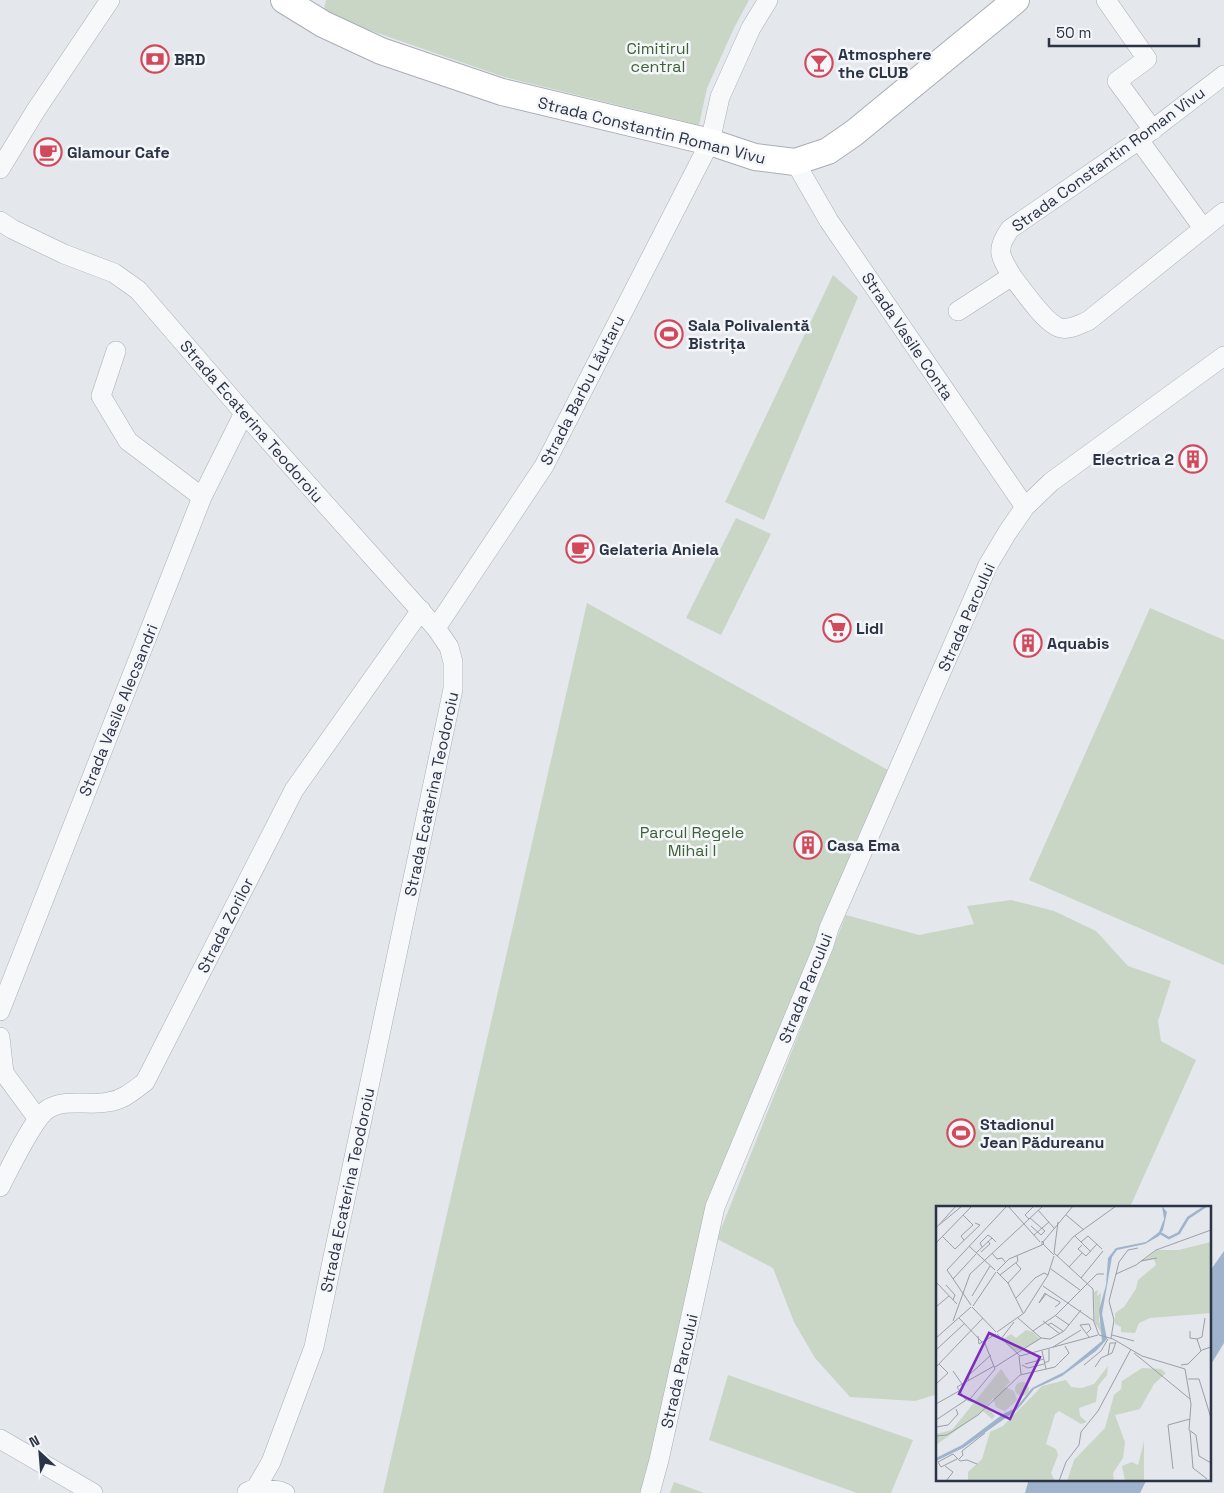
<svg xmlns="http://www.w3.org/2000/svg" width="1224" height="1493" viewBox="0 0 1224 1493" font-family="'Space Grotesk',sans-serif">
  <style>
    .green { fill: #c9d6c5 }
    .water { fill: #9fb4cc }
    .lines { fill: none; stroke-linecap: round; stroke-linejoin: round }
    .street-casing { stroke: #a9aeb7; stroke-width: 20 }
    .secondary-casing { stroke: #a9aeb7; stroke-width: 28 }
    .street { stroke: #f7f8fa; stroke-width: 19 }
    .secondary { stroke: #fff; stroke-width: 26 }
    .labels { text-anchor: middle; stroke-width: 5; stroke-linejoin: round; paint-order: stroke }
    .park-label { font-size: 16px; fill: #3f6138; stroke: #f4f6f9 }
    .poi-label { font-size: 16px; font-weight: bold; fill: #2b3445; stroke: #f4f6f9; text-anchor: start }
    .street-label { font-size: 16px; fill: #2b3445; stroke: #f4f6f9 }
    .inset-river { fill: none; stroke: #9fb4cc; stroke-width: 2.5 }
    .inset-road { fill: none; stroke: #9a9fa9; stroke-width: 1 }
    .view { fill: #7b2cbf; fill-opacity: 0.15; stroke: #7b2cbf; stroke-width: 2.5 }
    .inset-edge { fill: none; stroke: #2b3445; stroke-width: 2.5 }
  </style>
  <rect width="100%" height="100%" fill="#e4e7ec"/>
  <path class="green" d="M326,0h423l-15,28 -27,60 -8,37 -195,-48 -181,-63z
    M833,275l25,22 -94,223 -39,-18z
    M736,518l35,16 -50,101 -35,-17z
    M587,603l301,167 -173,437 -71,286h-261z
    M1150,608l74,32v325l-195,-85z
    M1011,900l43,11 42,20 32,35 43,15 -13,40 3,20 35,19 -66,147h-192v187l-23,7 -65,-4 -35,-39 -21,-36 -21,-54 -56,-29 129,-324 73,20 55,-11 -7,-18z
    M728,1375l185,65 -22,53h-34l-148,-53z
    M674,1482l30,11h-34z"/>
  <path class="water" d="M1224,1251v92l-14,23v-95z
    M1029,1479h118l-7,14h-115z"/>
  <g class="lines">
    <g class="street-casing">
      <path id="street" d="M1106,0l41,59 -30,22 36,49
        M1139,140l64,88
        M795,162l34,59 196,286
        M0,169l36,-59 74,-110
        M0,221l12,8 52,25 50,19 24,17 106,123 192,215 13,19 4,15v27l-139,658 -43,115 -15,26
        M1012,276c-12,-20 -17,-26 -2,-47l129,-89 85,-65
        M958,311l54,-35c10,13 34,49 49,52 10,2 19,-4 27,-7l136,-109
        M116,351l-15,45 27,45 74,56
        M436,628l108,-162 166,-324 10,-45 31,-69 17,-28
        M0,1011l202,-514 42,-84
        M0,1037l4,36 34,46
        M0,1187c9,-17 34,-70 48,-78 17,-11 41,-3 60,-7 15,-2 25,-11 37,-20l149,-292 127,-180
        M0,1439l93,54
        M247,1492l9,-4 24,3 5,2
        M650,1493l9,-33 56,-253 109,-262 5,-17 159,-363 19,-32 18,-26 26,-25 173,-126"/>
    </g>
    <g class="secondary-casing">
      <path id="secondary" d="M284,0l39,24 58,27 121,41 208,50 45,15 40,5 33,-11 26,-18 162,-133"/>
    </g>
    <use href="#street" class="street"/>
    <use href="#secondary" class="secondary"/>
  </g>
  <defs>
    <g id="bank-ring" transform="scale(1.4375)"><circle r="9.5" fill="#f4f6f9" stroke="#d1495b" stroke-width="1.5"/><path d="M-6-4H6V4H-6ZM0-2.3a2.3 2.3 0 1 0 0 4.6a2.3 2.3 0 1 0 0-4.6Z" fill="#d1495b"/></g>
    <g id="bar-ring" transform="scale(1.4375)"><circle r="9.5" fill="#f4f6f9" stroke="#d1495b" stroke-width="1.5"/><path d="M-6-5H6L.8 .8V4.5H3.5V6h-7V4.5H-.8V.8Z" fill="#d1495b"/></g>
    <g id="cafe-ring" transform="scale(1.4375)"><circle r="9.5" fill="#f4f6f9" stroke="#d1495b" stroke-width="1.5"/><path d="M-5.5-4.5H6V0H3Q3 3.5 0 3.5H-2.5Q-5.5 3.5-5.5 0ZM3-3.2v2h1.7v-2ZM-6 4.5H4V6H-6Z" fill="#d1495b"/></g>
    <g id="stadium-ring" transform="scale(1.4375)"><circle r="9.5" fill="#f4f6f9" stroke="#d1495b" stroke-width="1.5"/><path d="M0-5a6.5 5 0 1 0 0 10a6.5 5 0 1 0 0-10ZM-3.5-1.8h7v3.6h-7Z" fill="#d1495b"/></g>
    <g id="building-ring" transform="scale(1.4375)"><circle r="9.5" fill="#f4f6f9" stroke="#d1495b" stroke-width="1.5"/><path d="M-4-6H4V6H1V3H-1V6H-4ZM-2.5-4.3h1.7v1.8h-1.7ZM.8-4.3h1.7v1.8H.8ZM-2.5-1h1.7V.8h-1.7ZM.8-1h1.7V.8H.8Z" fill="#d1495b"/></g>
    <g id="supermarket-ring" transform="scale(1.4375)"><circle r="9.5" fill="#f4f6f9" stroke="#d1495b" stroke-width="1.5"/><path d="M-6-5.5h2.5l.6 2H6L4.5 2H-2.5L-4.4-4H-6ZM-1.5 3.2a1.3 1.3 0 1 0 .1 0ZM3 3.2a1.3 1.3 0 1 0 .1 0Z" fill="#d1495b"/></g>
  </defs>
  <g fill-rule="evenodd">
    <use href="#bank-ring" x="155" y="59"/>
    <use href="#bar-ring" x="819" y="63"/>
    <use href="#cafe-ring" x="48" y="152"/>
    <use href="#stadium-ring" x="669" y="334"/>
    <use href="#building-ring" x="1193" y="459"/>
    <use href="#cafe-ring" x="580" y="549"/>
    <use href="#supermarket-ring" x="837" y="628"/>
    <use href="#building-ring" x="1028" y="643"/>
    <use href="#building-ring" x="808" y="845"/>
    <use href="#stadium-ring" x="961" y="1133"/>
  </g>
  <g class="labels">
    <g class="park-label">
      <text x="658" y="54">Cimitirul<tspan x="658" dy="18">central</tspan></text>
      <text x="692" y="838">Parcul Regele<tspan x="692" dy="18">Mihai I</tspan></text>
    </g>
    <g class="poi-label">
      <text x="838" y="60">Atmosphere<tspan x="838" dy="18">the CLUB</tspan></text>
      <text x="174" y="65">BRD</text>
      <text x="67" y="158">Glamour Cafe</text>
      <text x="688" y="331">Sala Polivalentă<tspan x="688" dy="18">Bistrița</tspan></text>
      <text x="1174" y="465" text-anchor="end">Electrica 2</text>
      <text x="599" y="555">Gelateria Aniela</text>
      <text x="856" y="634">Lidl</text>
      <text x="1047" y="649">Aquabis</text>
      <text x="827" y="851">Casa Ema</text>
      <text x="980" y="1130">Stadionul<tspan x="980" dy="18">Jean Pădureanu</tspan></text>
    </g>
    <g class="street-label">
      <text transform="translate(652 130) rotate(14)" y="6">Strada Constantin Roman Vivu</text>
      <text transform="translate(1108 159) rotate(-36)" y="6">Strada Constantin Roman Vivu</text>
      <text transform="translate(908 336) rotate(56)" y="6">Strada Vasile Conta</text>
      <text transform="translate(582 390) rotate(-63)" y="6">Strada Barbu Lăutaru</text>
      <text transform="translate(252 421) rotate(49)" y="6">Strada Ecaterina Teodoroiu</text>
      <text transform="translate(966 617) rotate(-66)" y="6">Strada Parcului</text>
      <text transform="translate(118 710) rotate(-68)" y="6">Strada Vasile Alecsandri</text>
      <text transform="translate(431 794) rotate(-78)" y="6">Strada Ecaterina Teodoroiu</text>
      <text transform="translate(225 925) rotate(-63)" y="6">Strada Zorilor</text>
      <text transform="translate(805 988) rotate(-68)" y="6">Strada Parcului</text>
      <text transform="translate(347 1190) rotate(-78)" y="6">Strada Ecaterina Teodoroiu</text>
      <text transform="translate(679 1371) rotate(-77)" y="6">Strada Parcului</text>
    </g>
  </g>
  <g transform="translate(936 1206)">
    <rect width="275" height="275" fill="#e4e7ec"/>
    <path d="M275,36v71l-61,5 -11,5 -4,10 -14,-1v-5l-6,-3v-11l9,-6 12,-18 2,-9 18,-15 -2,-6 -11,2 14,-11h21zM162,84l-1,6 4,-3 -2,27 4,15 -8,-12 -1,-31zM90,124l7,2 7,7 -2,2 -22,11 -14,-12 9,-6 5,4zM172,160l-1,9 -9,11 -2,16 -17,6 1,8 7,6 -6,2 -22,-13 -4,3 -9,30 10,5 2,6 -7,18 4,8h-87v-9l14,-13 8,-27 13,-6 39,-40 24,-6 5,7 11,1 12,-4zM206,162l19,1 5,4 -12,11 -14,25 -25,6 10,27 -2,16 -10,15 1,8h-47l7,-21 31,-32 9,-33 7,-6 1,-8zM65,163l9,13 -5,5 9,4 3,9 -12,11 -9,-4 -3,-9 -10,12 4,-3 8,9 -3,3 -9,-8 -47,34v-11l16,-4zM79 183a7 7 0 1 1 14 0a7 7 0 1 1-14 0ZM208,235v40h-19l-3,-15 10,-4 6,3z" fill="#c9d6c5"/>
    <path d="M226,0l5,6 -4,18 -4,6 -14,8 -28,6 -5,7 -10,57 5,25 -11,12 -34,25 -28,13 -17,21 -54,38 -27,13v-3l26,-13 41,-31 13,-6 16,-20 32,-16 38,-31 -3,-31 7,-25 2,-27 8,-10 30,-6 13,-10 5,-13z" fill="#9fb4cc"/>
    <path class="inset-river" d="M224,27l9,5 10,-5 9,-15 18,-12"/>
    <path class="inset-road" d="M72,0l32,36M102,4l16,18M27,9l10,10 -12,11 3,4M130,9l18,15M94,12l15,13 -4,4 -10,-9M93,13l-4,-4 8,-8M122,16l-4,31 39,36 1,33 5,13 14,4 29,17 43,13 6,35 -2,26 7,5 3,21 12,7M3,19l23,-19M0,22l20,-22M98,29l15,-13M6,30l13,13 25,-24 -5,-2M139,30l16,16M107,36l30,-36M145,36l7,-6 14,13M0,37l36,-37M107,38l11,11M146,39l-4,4 8,7 11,-12M33,40l26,24M46,41l-2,-4 8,-8 4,3M45,46l9,-8 -2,-3M40,47l16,-15 4,4M56,47l5,6 5,-1 3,4M121,50l16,-19 43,-31M205,55l16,-3M133,61l13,-14M115,63l29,21M11,64l24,35M11,64l59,-63M61,65l12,-12 33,-14v-4l2,2 -2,2M61,66l11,11 15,30M180,68l3,-12 9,-12 10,-2M64,69l18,-14 -1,-5M145,72l22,-27M17,73l23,-25M0,76l21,22M72,77l13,-14 -5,-6M10,79l9,10 -2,5M107,80l51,35M110,88l-7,9 6,-10 1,1 3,2 11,6v1l-5,4M36,90l18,-30M80,92l19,-20 9,-5 4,2M1,100l12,-10M37,100l23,-34M36,101l24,25M120,110l13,9M23,112l23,24M82,112l23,20 9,1 14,-8 17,-21M17,115l17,-47 73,-68M107,115l17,13M112,119l3,-2 12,8M97,125l23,-16 41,-41h7M254,125v7l7,1 4,12M61,126l27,-19 24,-38 6,-19M151,127l4,-4 -2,-5 -9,1 9,12M61,128l23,22 78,-21M176,129l22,6M42,130l1,8 17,-10M0,132l35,-31M175,132l3,-18 -5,-19 7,-27 20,-9 20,-15 55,-20M65,133l13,-17M261,133l5,-2 3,-19M117,141l28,-17M0,144l28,-26M106,145l4,18M198,147l56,46M172,149l2,-12h6M83,150l2,18M108,157l5,-2v-12M89,158l19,-5M86,159l6,3 16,-4M148,159l17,-14 7,-12M245,159l7,-1 14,-14 9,-3M0,161l47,-49M59,161l46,-29M159,161l6,-9 11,-5 4,-11M17,165l9,13M252,173h11l12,39M32,174l1,-5 22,-20M0,178l12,-11 -9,-9M34,193l25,-30 -11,-28M37,196l-8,-3 -8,-12 37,-21M0,198l23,-13M0,214l30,-20M0,221l12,-2 10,-11 -2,-5M254,225l3,37 14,11M0,230l11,-1 31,-20 42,-40 35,-8 14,-14 -4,-7M22,254l5,-5 -1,-4 23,-18M9,260l8,6 -7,9M5,261l-3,-5 15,-8 7,7 7,-1 10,4M5,261l16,-8M237,263l-5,-44 22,-6M123,275l7,-19 13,-17 2,-13 17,-21 33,-62"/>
    <path class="view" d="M53,127l51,24 -30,62 -51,-25z"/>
    <rect width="275" height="275" class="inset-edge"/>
  </g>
  <g transform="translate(40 1453) rotate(334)" stroke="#f4f6f9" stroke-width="4" paint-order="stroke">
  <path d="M0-4L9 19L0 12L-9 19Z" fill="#2b3445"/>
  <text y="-8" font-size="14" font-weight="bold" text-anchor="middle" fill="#2b3445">N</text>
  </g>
  <path d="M1049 38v8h150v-8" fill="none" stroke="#2b3445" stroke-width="2.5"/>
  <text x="1056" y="38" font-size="15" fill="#2b3445" stroke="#f4f6f9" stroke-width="4" paint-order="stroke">50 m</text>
</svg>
